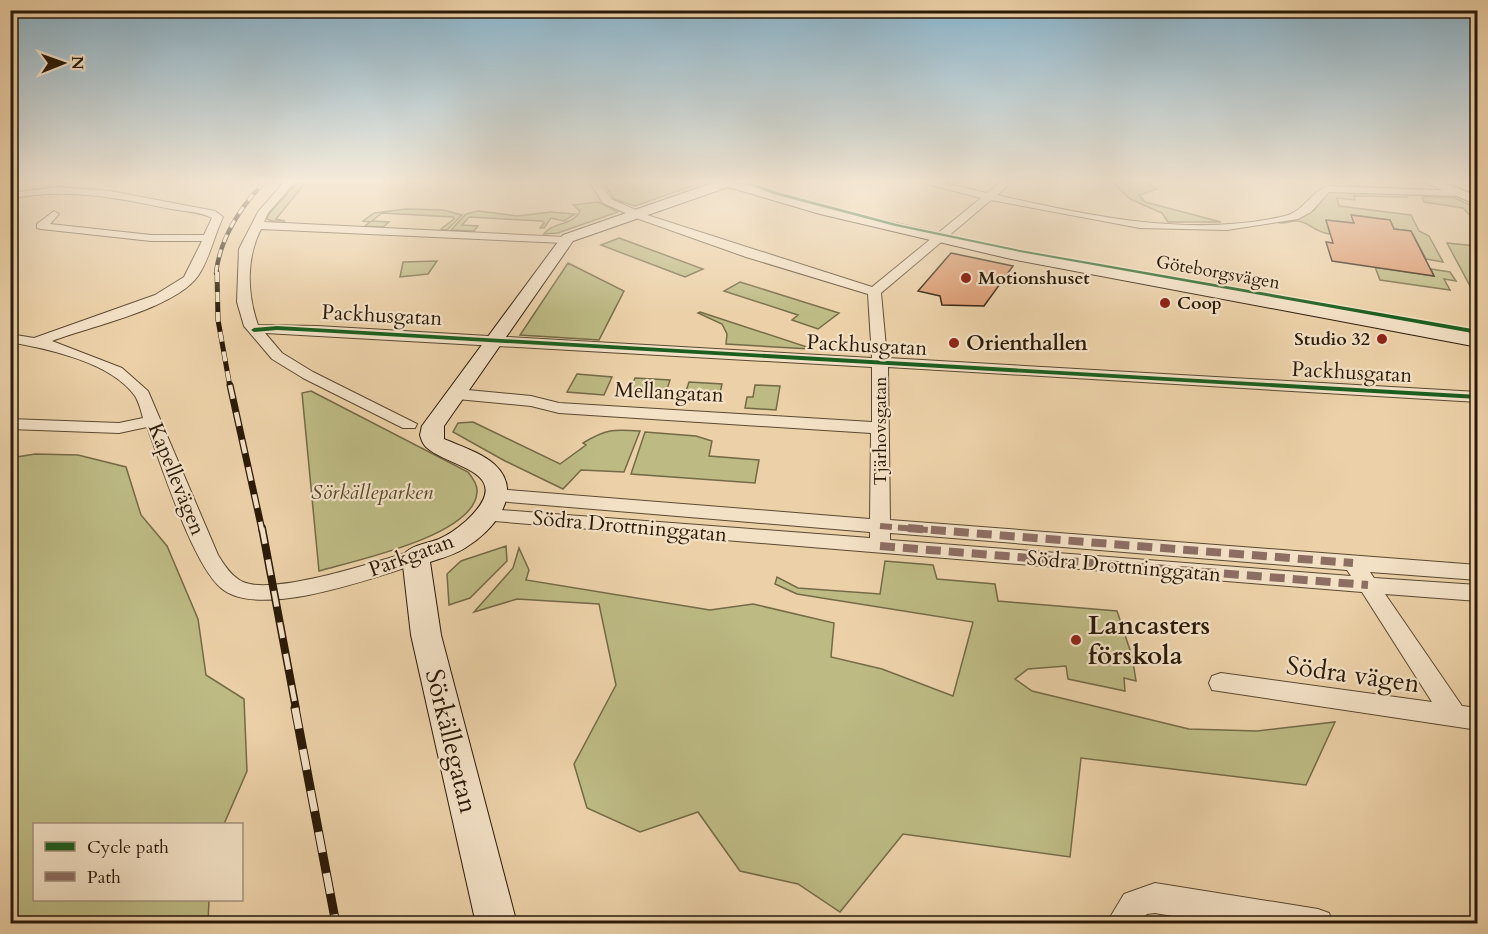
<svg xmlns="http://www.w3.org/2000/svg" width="1488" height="934" viewBox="0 0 1488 934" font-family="Cardo,serif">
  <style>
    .green { fill: #bdba84; stroke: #746a46; stroke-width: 1.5 }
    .building { fill: #de9b71; stroke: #2a1a08; stroke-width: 1.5 }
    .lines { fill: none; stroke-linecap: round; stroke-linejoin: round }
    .street-casing { stroke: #5a4830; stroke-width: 2 }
    .secondary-casing { stroke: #2a1a08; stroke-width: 2 }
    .street { fill: #f3e1c6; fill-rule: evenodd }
    .secondary { fill: #f3e1c6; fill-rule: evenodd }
    .rail-far4-casing { stroke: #2a1a08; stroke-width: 4.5 }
    .rail-far3-casing { stroke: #2a1a08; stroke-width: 5 }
    .rail-far2-casing { stroke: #2a1a08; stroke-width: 7 }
    .rail-far1-casing { stroke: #2a1a08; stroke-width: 8 }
    .rail-casing { stroke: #2a1a08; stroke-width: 9 }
    .rail-far4 { stroke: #f3e1c6; stroke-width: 3; stroke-dasharray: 8; stroke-linecap: butt }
    .rail-far3 { stroke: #f3e1c6; stroke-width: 4; stroke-dasharray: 10; stroke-linecap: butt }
    .rail-far2 { stroke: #f3e1c6; stroke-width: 4.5; stroke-dasharray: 14; stroke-linecap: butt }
    .rail-far1 { stroke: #f3e1c6; stroke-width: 5; stroke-dasharray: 16; stroke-linecap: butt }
    .rail { stroke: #f3e1c6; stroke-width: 7; stroke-dasharray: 21; stroke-linecap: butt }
    .quiet-far1 { stroke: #8d6e63; stroke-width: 6; stroke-dasharray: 12 6; stroke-linecap: butt }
    .quiet { stroke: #8d6e63; stroke-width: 8; stroke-dasharray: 15 8; stroke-linecap: butt }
    .cycleway-casing { stroke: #f3e1c6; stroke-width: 3 }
    .cycleway { fill: #1b5e20; fill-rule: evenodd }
    .poi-dot { fill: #8f2418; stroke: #f3e1c6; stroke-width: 2 }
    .labels { text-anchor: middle; stroke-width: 4.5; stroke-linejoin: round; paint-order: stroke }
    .far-street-label { font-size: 18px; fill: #2a1a08; stroke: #f3e1c6 }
    .far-poi-label { font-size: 18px; font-weight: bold; fill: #2a1a08; stroke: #f3e1c6; text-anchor: start }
    .street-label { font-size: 21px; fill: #2a1a08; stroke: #f3e1c6 }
    .poi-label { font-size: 21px; font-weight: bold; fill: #2a1a08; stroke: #f3e1c6; text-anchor: start }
    .park-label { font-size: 21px; font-style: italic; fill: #564a2d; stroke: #f3e1c6 }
    .near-poi-label { font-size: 26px; font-weight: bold; fill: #2a1a08; stroke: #f3e1c6; text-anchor: start }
    .near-street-label { font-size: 26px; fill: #2a1a08; stroke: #f3e1c6 }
  </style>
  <rect width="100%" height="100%" fill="#ecd1a8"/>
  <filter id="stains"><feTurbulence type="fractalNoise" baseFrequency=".00333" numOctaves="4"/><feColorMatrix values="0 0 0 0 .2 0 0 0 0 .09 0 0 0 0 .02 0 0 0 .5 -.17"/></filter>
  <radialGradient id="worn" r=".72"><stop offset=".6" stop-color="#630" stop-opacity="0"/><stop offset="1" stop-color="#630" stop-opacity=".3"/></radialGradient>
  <path class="green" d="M306,182l-30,37 9,2h-13l-5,-2 1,-4 29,-32z
    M603,182h101l-69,24 -21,-7z
    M1113,182h33l11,7 -18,6 6,7 76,20h-53l-6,-9 -32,-14z
    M1327,192l82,2 -2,3 -53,-1 1,4 -18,-2 2,8 72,9 8,16 10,5 14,26 -17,-3 -15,-28 -17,-2 -4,-9 -38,-5 2,8 -28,-3 4,14c-20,-3 -20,-13 -34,-13 -8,0 -12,4 -19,1l37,-12z
    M1430,196l25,2 22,10v15l-14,-15 -39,-6 -2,-5z
    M598,202l20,10 -60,21 -14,1c8,-12 29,-8 36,-23l-7,-6z
    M406,209l37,1 19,5 -15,15 -6,-1 13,-10 -1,-2 -71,-4 -10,8 17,1 -6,5 -18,-1 5,-4 -7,-1 11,-8z
    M478,211l39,5 34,-4 24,2 -11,7 -13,-3 -7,10h-4l4,-5 -2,-2 -73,-4 -7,8 16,1 -4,5 -23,-1 15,-16z
    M619,238l84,31 -18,8 -84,-32z
    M1447,243l30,3v53z
    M437,261l-9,13 -28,3 3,-15z
    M568,263l56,28 -25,49 -79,-5z
    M1375,267l59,9 -3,-7 19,3 6,9 -12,-2 6,11 -70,-10z
    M740,282l99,31 -21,16 -26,-9 6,-5 -74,-24z
    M700,312l110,36v1l-84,-5 1,-10 -5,-10 -24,-11z
    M577,374l35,3 -8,18 -37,-3z
    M635,378l35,2 -6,19 -37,-2z
    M689,382l33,2 -4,18 -35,-2z
    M755,385l25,1 -4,24 -31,-2 2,-11h6z
    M311,391l157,81c4,5 10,13 9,20 -2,44 -124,69 -158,79l-17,-178z
    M473,422l87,42 26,-19 -3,-2c23,-14 30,-14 57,-12l-16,41 -43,-2 -18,19 -58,-28 -52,-29 5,-9z
    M645,432l51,4 16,5 -3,15 50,4 -4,23 -124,-9z
    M35,454l43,1 48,12 15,48 26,31 31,73 8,56 38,24 3,72 -23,53h-190v76h175l-1,23h-197v-465z
    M506,546l1,15 -37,37 -21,7 -2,-31 14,-13z
    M519,548l10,22 -3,10 184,30 43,-6 81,19 -3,34 51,12 71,27 20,-74 -176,-28 -22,-10 2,-7 21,11 82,6 5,-33 48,4 4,14 58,5 3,17 119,10 15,45 4,25 -12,-3 1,13 -57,-12 -2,-13 -38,3 -13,10 17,12 157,38 68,2 78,-9 -29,63 -225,-27 -11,99 -167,-23 -63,78 -42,-28 -58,-13 -42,-59 -58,20 -53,-24 -13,-44 42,-79 -17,-81 -82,-5 -43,13 39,-44z"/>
  <path class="building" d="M1351,215l39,5 4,9 17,2 23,45 -102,-15 -6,-19 7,1 -7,-23 28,3z
    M951,253l62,13 -29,40 -42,-1 -2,-9 -22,-5z"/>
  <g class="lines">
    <g class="street-casing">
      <path id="street" d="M284,182h11l-27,31 -4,9 301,15 6,3 -6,3 -304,-14c-15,29 -14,65 -3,96l59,1 555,32 -4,-64 -122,-37 -107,-38 -36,-16 -14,-21h10l12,17 36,16 225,72 109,-89 -61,-16h19l48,11 14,-11h11l-15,13c92,21 194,43 288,21 20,-5 25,-25 44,-30l133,5v4l-4,1 -129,-4 -18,20 -13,7 -71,11 -87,-2 -149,-28 -110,93 6,65 591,34v10l-590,-35 2,153 588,45v15l-108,-8 4,6 104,7v16l-93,-7 77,112 16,2v22l-266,-40 -3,-7 3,-7 9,-3 211,29 -70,-110 -881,-72 -3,-5 3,-5 7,-1 382,29v-6l-373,-31 -7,-2 -2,-4 2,-4 7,-2 373,30 1,-86 -312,-20 -28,-7 -74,-7 -8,-5 8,-5 74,7 28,7 313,19v-55l-607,-34 17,20 31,19 104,52 -2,4h-12l-100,-50 -31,-19 -28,-33 -7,-24 2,-53 19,-37zM890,533l457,37 4,6 -461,-36z
        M58,187l52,4 105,20 8,6c-9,19 -13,41 -25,59 -24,33 -107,50 -146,65l70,27 26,23 70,164c6,10 14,22 25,27 32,14 138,-22 173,-32l7,2 3,5 -3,5c-44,14 -164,59 -202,26 -29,-25 -59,-122 -74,-161l-28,6 -109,-4v-10l109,4 24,-5c-2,-7 -4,-16 -8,-22 -24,-34 -87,-47 -125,-54v-8l24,4 121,-43 29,-18 18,-36h-51l-110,-12 -4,-1v-4l17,-13 5,3 -9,10 101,11h53l8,-17c-11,-6 -28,-7 -41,-9 -53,-11 -106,-22 -161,-10v-6z
        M1155,883l163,26 11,4 4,11h-114l-64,-11 -8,1 -9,10h-32l18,-30z"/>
    </g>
    <g class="secondary-casing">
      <path id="secondary" d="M715,182h20l94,26 182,41 467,86v12l-467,-88 -191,-45 -92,-27 -155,54 -129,185v13c16,7 36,13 50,25 32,29 -1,67 -29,84 -11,7 -23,10 -35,14l11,73 76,289h-41l-65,-289 -9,-78c7,-12 24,-13 37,-18 9,-4 19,-11 27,-18 54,-50 -18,-53 -40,-74 -3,-3 -5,-8 -6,-12l2,-9 141,-191z
        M1423,182h19l36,14v9z"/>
    </g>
    <use href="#street" class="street"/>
    <use href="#secondary" class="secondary"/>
    <g class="rail-far4-casing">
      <path id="rail-far4" d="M216,273c4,-35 24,-65 48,-91"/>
    </g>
    <g class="rail-far3-casing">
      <path id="rail-far3" d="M217,272l1,48 12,67"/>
    </g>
    <g class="rail-far2-casing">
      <path id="rail-far2" d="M230,385l32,145"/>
    </g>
    <g class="rail-far1-casing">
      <path id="rail-far1" d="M262,528l34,181"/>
    </g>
    <g class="rail-casing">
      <path id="rail" d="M295,708l41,216"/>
    </g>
    <use href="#rail-far4" class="rail-far4"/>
    <use href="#rail-far3" class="rail-far3"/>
    <use href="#rail-far2" class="rail-far2"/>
    <use href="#rail-far1" class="rail-far1"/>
    <use href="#rail" class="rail"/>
    <path class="quiet-far1" d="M880,526l48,4"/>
    <path class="quiet" d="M908,528l445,35
      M880,546l488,39"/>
    <g class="cycleway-casing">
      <path id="cycleway" d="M743,182h6l28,10 120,32 123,26 458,80v4l-458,-82 -125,-26 -122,-32z
        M277,326l1201,69v4l-1161,-67 -40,-2 -23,2 -3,-2 3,-2z"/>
    </g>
    <use href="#cycleway" class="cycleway"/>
  </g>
  <linearGradient id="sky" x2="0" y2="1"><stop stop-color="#88b5cf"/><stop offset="0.58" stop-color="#f6ead8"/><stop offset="1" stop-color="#f6ead8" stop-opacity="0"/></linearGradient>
  <rect width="1488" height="313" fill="url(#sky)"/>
  <g class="poi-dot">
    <circle cx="966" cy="278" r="6"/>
    <circle cx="1165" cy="303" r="6"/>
    <circle cx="1382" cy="339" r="6"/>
    <circle cx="954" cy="343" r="6"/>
    <circle cx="1076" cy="640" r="6"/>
  </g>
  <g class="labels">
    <g class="far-street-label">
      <text transform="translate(1218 272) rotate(10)" y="6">Göteborgsvägen</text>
      <text transform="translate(880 431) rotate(-90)" y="6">Tjärhovsgatan</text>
    </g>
    <g class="far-poi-label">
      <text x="978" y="284">Motionshuset</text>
      <text x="1177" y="309">Coop</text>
      <text x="1370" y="345" text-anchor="end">Studio 32</text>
    </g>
    <g class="street-label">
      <text transform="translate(382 315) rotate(3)" y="7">Packhusgatan</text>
      <text transform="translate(867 345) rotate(3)" y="7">Packhusgatan</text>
      <text transform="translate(1352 372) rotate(3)" y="7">Packhusgatan</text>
      <text transform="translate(669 392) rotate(3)" y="7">Mellangatan</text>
      <text transform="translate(177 479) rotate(68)" y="7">Kapellevägen</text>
      <text transform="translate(630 526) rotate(5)" y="7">Södra Drottninggatan</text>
      <text transform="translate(411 555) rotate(-20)" y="7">Parkgatan</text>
      <text transform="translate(1124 566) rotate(5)" y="7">Södra Drottninggatan</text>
    </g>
    <g class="poi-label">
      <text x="966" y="350">Orienthallen</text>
    </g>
    <g class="park-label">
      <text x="372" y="499">Sörkälleparken</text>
    </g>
    <g class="near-poi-label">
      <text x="1088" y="634">Lancasters<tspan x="1088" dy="30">förskola</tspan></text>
    </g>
    <g class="near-street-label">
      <text transform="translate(1353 674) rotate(8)" y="9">Södra vägen</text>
      <text transform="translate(452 741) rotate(76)" y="9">Sörkällegatan</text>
    </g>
  </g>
  <rect width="1488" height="934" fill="none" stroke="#ecd1a8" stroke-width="36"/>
  <rect x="12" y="12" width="1464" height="910" fill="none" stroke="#2a1a08" stroke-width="3"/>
  <rect x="18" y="18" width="1452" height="898" fill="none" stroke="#2a1a08" stroke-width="1.5"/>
  <rect x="33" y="823" width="210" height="78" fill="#f3e1c6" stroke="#a3917a" stroke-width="1.5"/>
  <rect x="45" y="842" width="30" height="9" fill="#1b5e20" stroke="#a3917a" stroke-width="1.5"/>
  <text x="87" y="853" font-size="18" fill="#2a1a08">Cycle path</text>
  <rect x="45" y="872" width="30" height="9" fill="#8d6e63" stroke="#a3917a" stroke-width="1.5"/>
  <text x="87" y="883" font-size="18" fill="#2a1a08">Path</text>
  <g transform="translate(63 63) rotate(89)" stroke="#f3e1c6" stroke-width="4.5" paint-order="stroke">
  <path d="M0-4.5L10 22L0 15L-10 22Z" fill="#2a1a08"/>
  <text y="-9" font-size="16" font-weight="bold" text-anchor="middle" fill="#2a1a08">N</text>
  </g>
  <rect width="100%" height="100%" filter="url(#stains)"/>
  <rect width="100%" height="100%" fill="url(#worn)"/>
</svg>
